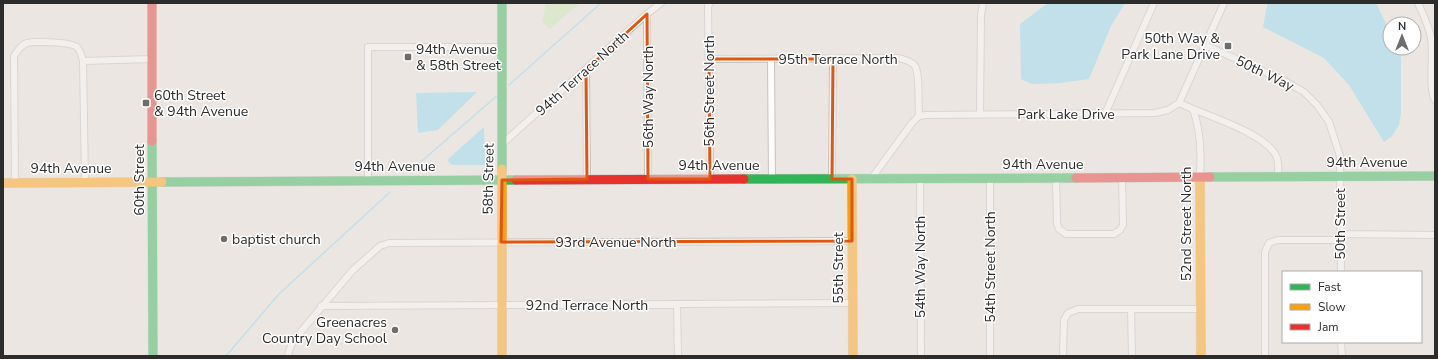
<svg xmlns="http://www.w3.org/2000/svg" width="1438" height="359" viewBox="0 0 1438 359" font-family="'Nunito Sans',sans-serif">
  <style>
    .green { fill: #cce9b7 }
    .water { fill: #8edaf3 }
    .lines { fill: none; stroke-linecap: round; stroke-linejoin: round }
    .stream { stroke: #8edaf3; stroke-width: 1.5 }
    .street-casing { stroke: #c4c2c3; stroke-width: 8 }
    .fast-casing { stroke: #c4c2c3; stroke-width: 10 }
    .slow-casing { stroke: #c4c2c3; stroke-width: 10 }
    .jam-casing { stroke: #c4c2c3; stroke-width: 10 }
    .street { stroke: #fcfbfa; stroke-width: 6 }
    .fast { stroke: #30b455; stroke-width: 9 }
    .slow { stroke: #ff9f0a; stroke-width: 9 }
    .jam { stroke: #e5322d; stroke-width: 9 }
    .marked { fill: none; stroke: #df570e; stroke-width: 3; stroke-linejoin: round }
    .poi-dot { fill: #6f6d6b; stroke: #fff; stroke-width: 1.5 }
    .labels { text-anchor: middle; stroke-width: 3; stroke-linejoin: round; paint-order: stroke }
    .poi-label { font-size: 14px; fill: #2c2c2c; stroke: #fff; text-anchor: start }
    .street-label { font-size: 14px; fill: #2c2c2c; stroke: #fff }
  </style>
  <rect width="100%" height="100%" fill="#ebe6e1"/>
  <path class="green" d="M546,3h34l-30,26 -8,-7z"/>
  <path class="water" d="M1048,3h77l-14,23 -22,53 -29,4 -28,1 -11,-5 -1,-55z
    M1268,3h108l14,29v16h7l4,10v56l-2,11 -7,11 -8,6 -35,-57 -25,-27 -61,-31 3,-17z
    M477,92l-39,38 -20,3 -2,-40z
    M484,127l1,38h-33l-5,-5z"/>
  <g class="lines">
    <path class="stream" d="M509,85l92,-82
      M416,166l82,-71
      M226,356l53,-62 110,-101"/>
    <g class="street-casing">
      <path id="street" d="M1418,3c5,11 11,23 13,35 3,16 -3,51 4,62
        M647,14l1,165
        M1205,45l78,35 21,12 13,13 12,17 11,34 1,116
        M709,59l190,-1c6,2 13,3 16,8 5,7 3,40 4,50
        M771,59l1,120
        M83,61l69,-2
        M586,70l1,109
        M1179,103l14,6c8,23 8,45 7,68
        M1193,109c21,9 77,27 84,49 2,5 1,13 1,18
        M980,114l1,-99 2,-12
        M1105,114l49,-111
        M502,144l145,-130 14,-11
        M920,178l1,178
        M990,178v178
        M1056,178l1,45 2,6 7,5h48l6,-4 3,-5 -1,-47
        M710,179l-2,-173 2,-3
        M832,179l1,-120
        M871,179l41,-56 7,-7 7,-1 229,-2 13,-3 11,-7 45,-100
        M368,180v-133h134
        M15,183l-1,-127c4,-5 6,-11 13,-13 8,-2 44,-1 50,4 3,3 5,10 6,14l2,121
        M1340,234l95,1
        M677,304l1,52
        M321,306l531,-3
        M1131,309l1,47
        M1341,342l1,14
        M288,356l1,-5 4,-10 59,-70 28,-25 9,-3 463,-2
        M1063,356l1,-36 4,-7 10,-4h122
        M1265,356v-104l4,-9 9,-3h62"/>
    </g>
    <g class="fast-casing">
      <path id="fast" d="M502,3v166
        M152,141l1,215
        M1210,177l225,-1
        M744,179l332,-1
        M162,182l354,-2"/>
    </g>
    <g class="slow-casing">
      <path id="slow" d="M502,169v187
        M1200,177l1,179
        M852,179l1,177
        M3,183l159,-1"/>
    </g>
    <g class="jam-casing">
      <path id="jam" d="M152,3v138
        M1076,178l134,-1
        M516,180l228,-1"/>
    </g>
    <use href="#street" class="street"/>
    <use href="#fast" class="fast"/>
    <use href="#slow" class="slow"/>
    <use href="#jam" class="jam"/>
  </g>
  <path d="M0 0H1438V359H0ZM647,14l1,165h62l-1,-120h124l-1,120h20v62l-351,1 1,-62 85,-1 -1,-109z" fill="#ebe6e1" fill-opacity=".55" fill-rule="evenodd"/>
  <path class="marked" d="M647,14l1,165h62l-1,-120h124l-1,120h20v62l-351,1 1,-62 85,-1 -1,-109z"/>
  <g class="poi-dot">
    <rect x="1224" y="42" width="8" height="8" rx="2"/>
    <rect x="404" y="53" width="8" height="8" rx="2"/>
    <rect x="142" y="99" width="8" height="8" rx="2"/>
    <circle cx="224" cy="239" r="4"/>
    <circle cx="395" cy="330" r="4"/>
  </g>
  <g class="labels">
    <g class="poi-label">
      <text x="1220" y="43" text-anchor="end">50th Way &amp;<tspan x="1220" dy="16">Park Lane Drive</tspan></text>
      <text x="416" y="54">94th Avenue<tspan x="416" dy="16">&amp; 58th Street</tspan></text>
      <text x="154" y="100">60th Street<tspan x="154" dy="16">&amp; 94th Avenue</tspan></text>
      <text x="232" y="244">baptist church</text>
      <text x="387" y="327" text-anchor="end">Greenacres<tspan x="387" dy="16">Country Day School</tspan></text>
    </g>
    <g class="street-label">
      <text x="838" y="64">95th Terrace North</text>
      <text transform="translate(582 73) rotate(-42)" y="5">94th Terrace North</text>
      <text transform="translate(1265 73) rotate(26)" y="5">50th Way</text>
      <text transform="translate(709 91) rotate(-90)" y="5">56th Street North</text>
      <text transform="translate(648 97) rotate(-90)" y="5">56th Way North</text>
      <text x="1066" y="119">Park Lake Drive</text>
      <text x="1367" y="167">94th Avenue</text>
      <text x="1043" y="169">94th Avenue</text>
      <text x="719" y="170">94th Avenue</text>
      <text x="395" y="171">94th Avenue</text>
      <text x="71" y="173">94th Avenue</text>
      <text transform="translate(488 179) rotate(-89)" y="5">58th Street</text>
      <text transform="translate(139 180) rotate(-90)" y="5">60th Street</text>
      <text transform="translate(1186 224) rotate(-90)" y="5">52nd Street North</text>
      <text transform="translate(1340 224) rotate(-90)" y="5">50th Street</text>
      <text x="616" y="247">93rd Avenue North</text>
      <text transform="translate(920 267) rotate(-90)" y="5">54th Way North</text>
      <text transform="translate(990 267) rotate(-90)" y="5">54th Street North</text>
      <text transform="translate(838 268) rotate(-90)" y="5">55th Street</text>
      <text x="587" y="310">92nd Terrace North</text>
    </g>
  </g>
  <rect width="1438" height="359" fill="none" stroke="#2c2c2c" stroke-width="8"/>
  <rect x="1282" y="271" width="140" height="72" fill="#ffffff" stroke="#ababab"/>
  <rect x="1290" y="284" width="20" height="6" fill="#30b455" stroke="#ababab"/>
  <text x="1318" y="291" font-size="12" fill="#2c2c2c">Fast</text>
  <rect x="1290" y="304" width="20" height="6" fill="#ff9f0a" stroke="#ababab"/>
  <text x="1318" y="311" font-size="12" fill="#2c2c2c">Slow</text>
  <rect x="1290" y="324" width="20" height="6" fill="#e5322d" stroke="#ababab"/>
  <text x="1318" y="331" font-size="12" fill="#2c2c2c">Jam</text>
  <g transform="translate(1402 36)"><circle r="19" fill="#ffffff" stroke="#ababab"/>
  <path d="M0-3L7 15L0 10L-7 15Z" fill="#6f6d6b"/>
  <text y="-6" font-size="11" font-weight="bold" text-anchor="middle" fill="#2c2c2c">N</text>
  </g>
</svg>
